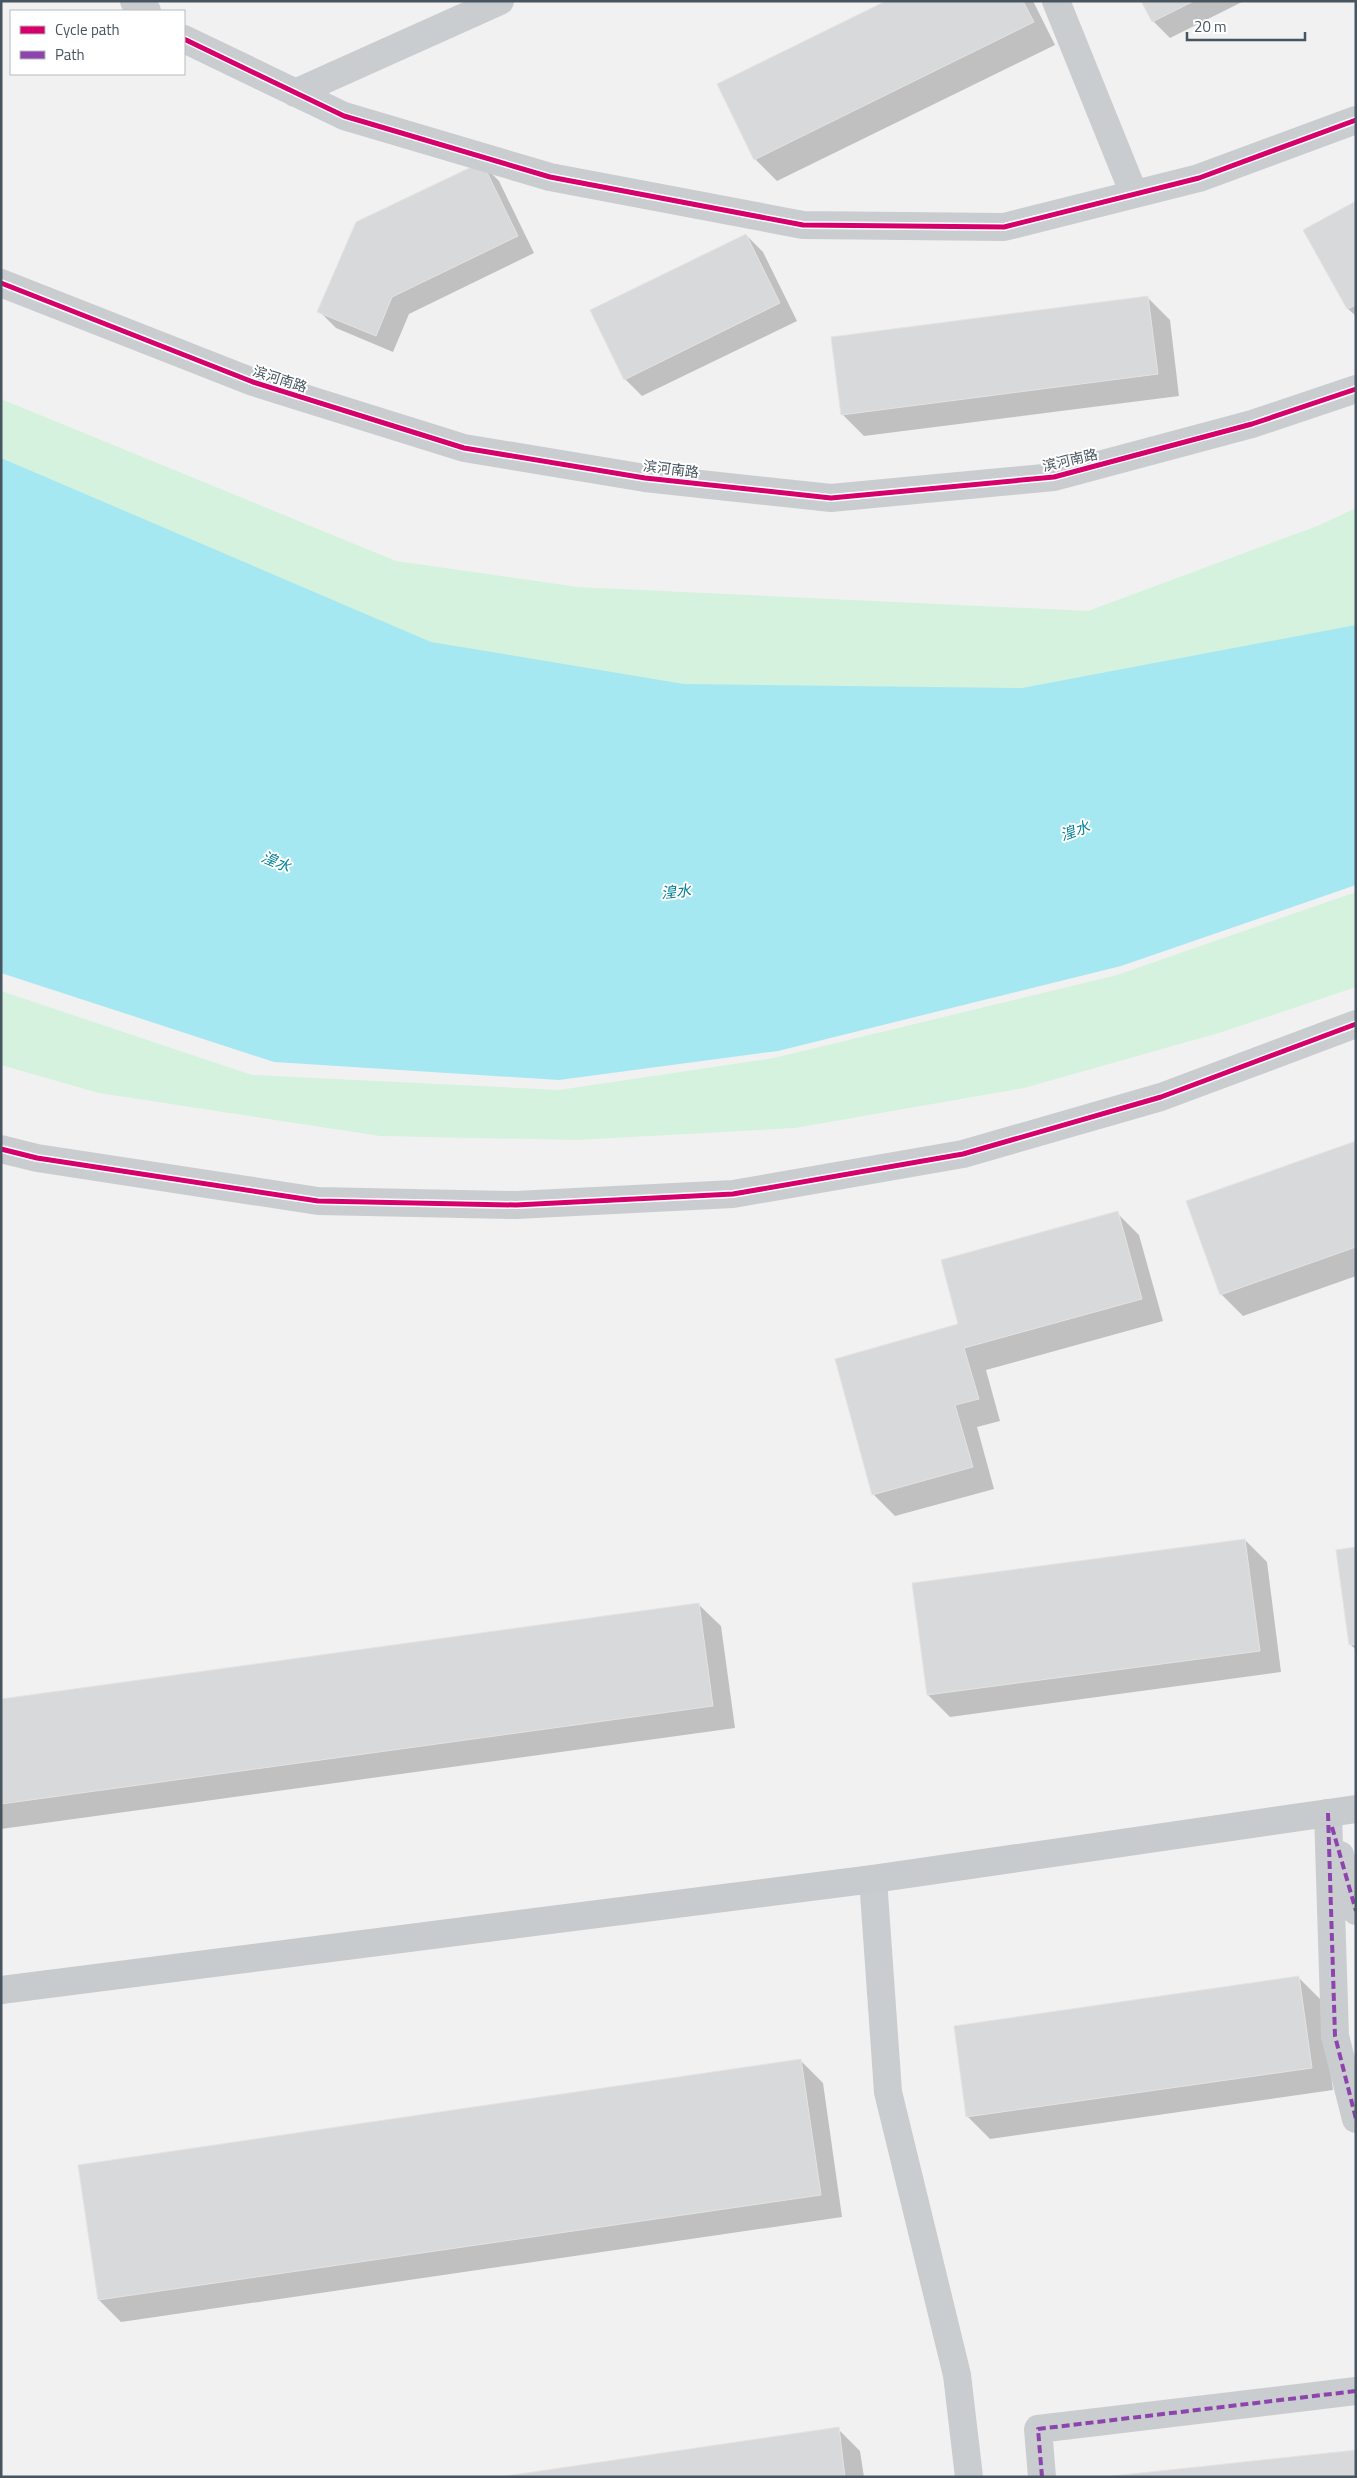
<svg xmlns="http://www.w3.org/2000/svg" width="1357" height="2478" viewBox="0 0 1357 2478" font-family="'Titillium Web','Noto Sans SC',sans-serif">
  <style>
    .green { fill: #d4f2dd }
    .water { fill: #a6e8f2 }
    .shadow { fill: #0003 }
    .building { fill: #d8d9da; stroke: #e3e3e4 }
    .lines { fill: none; stroke-linecap: round; stroke-linejoin: round }
    .minor { stroke: #cacdd0; stroke-width: 28 }
    .major { stroke: #c7cbce; stroke-width: 28 }
    .quiet { stroke: #8e44ad; stroke-width: 4; stroke-dasharray: 8 4; stroke-linecap: butt }
    .cycleway-casing { stroke: #fff; stroke-width: 8 }
    .cycleway { stroke: #d6006c; stroke-width: 5 }
    .labels { text-anchor: middle; stroke-width: 4; stroke-linejoin: round; paint-order: stroke }
    .street-label { font-size: 14px; fill: #46555f; stroke: #fff }
    .water-label { font-size: 15px; font-style: italic; fill: #048297; stroke: #fff }
  </style>
  <rect width="100%" height="100%" fill="#f2f1f1"/>
  <path class="green" d="M1,399l395,162 182,26 510,24 232,-86 36,-17v138l-329,62 -338,-4 -253,-42 -435,-186z
    M1356,892v95l-134,45 -198,56 -229,40 -218,12 -197,-4 -281,-43 -98,-28v-74l251,84 307,15 215,-32 343,-83z"/>
  <path class="water" d="M1,458l430,184 253,42 338,4 334,-63v260l-235,81 -343,85 -219,29 -285,-18 -273,-89z"/>
  <path class="shadow" d="M889,1h144l22,44 -278,136 -22,-22z
    M1143,1h101l-74,37 -17,-17z
    M482,164l17,17 35,72 -125,61 -16,38 -57,-24 -17,-17z
    M1356,202v114l-8,-7 -44,-78z
    M746,235l17,17 34,69 -155,75 -17,-17z
    M1148,298l22,22 9,76 -315,40 -22,-22z
    M1356,1143v133l-113,40 -22,-22z
    M1117,1213l22,22 24,86 -177,49 14,51 -23,6 17,62 -99,27 -22,-22 87,-169z
    M1245,1540l22,22 14,110 -331,45 -22,-22z
    M1356,1548v102l-6,-6z
    M698,1604l23,22 14,102 -734,101v-129z
    M1299,1978l22,22 12,90 -343,49 -22,-22 -13,-90z
    M801,2061l22,22 19,134 -721,105 -22,-22z
    M838,2429l22,22 4,26h-357z"/>
  <path class="building" d="M886,1h137l11,21 -280,138 -37,-76z
    M1141,1h53l-42,21z
    M482,162l36,74 -126,61 -16,39 -59,-24 39,-90z
    M1356,201v104l-9,4 -44,-79z
    M746,234l34,69 -156,77 -34,-70z
    M1148,296l10,78 -317,41 -10,-78z
    M1356,1141v106l-136,48 -34,-94z
    M1118,1211l24,88 -178,49 15,51 -24,6 18,62 -101,28 -37,-136 123,-35 -17,-64z
    M1245,1539l15,112 -333,44 -15,-112z
    M1356,1547v97l-7,1 -13,-95z
    M699,1603l14,103 -712,98v-105z
    M1299,1976l13,92 -346,49 -12,-91z
    M801,2059l20,136 -723,105 -20,-135z
    M839,2427l6,50h-346z
    M1356,2450v27h-253z"/>
  <g class="lines">
    <path class="minor" d="M134,1l13,10
      M1056,1l78,193
      M184,39l160,77 206,61 253,48 201,2 195,-49 157,-58
      M295,93l205,-92
      M1,283l252,99 211,66 181,30 186,20 223,-21 198,-53 104,-35
      M1,1149l36,9 281,43 198,4 217,-11 230,-40 198,-57 195,-73
      M1328,1813l7,223 21,83
      M1340,1855l16,56
      M873,1879l15,213 69,283 12,102
      M1042,2477l-4,-48 318,-38"/>
    <path class="major" d="M1,1990l872,-111 483,-70"/>
    <path class="quiet" d="M1328,1813l7,223 21,83
      M1332,1827l24,84
      M1042,2477l-4,-48 318,-38"/>
    <g class="cycleway-casing">
      <path id="cycleway" d="M184,39l160,77 206,61 253,48 201,2 195,-49 157,-58
        M1,283l252,99 211,66 181,30 186,20 223,-21 198,-53 104,-35
        M1,1149l36,9 281,43 198,4 217,-11 230,-40 198,-57 195,-73"/>
    </g>
    <use href="#cycleway" class="cycleway"/>
  </g>
  <g class="labels">
    <g class="street-label">
      <text transform="translate(280 379) rotate(18)" y="5">滨河南路</text>
      <text transform="translate(1070 460) rotate(-13)" y="5">滨河南路</text>
      <text transform="translate(671 469) rotate(7)" y="5">滨河南路</text>
    </g>
    <g class="water-label">
      <text transform="translate(1075 831) rotate(-20)" y="5">湟水</text>
      <text transform="translate(276 862) rotate(23)" y="5">湟水</text>
      <text transform="translate(676 892) rotate(-6)" y="5">湟水</text>
    </g>
  </g>
  <rect width="1357" height="2478" fill="none" stroke="#46555f" stroke-width="5"/>
  <rect x="10" y="10" width="175" height="65" fill="#ffffff" stroke="#b5bbbf"/>
  <rect x="20" y="26" width="25" height="8" fill="#d6006c" stroke="#b5bbbf"/>
  <text x="55" y="35" font-size="15" fill="#46555f">Cycle path</text>
  <rect x="20" y="51" width="25" height="8" fill="#8e44ad" stroke="#b5bbbf"/>
  <text x="55" y="60" font-size="15" fill="#46555f">Path</text>
  <path d="M1187 32v8h118v-8" fill="none" stroke="#46555f" stroke-width="2.5"/>
  <text x="1194" y="32" font-size="15" fill="#46555f" stroke="#ffffff" stroke-width="4" paint-order="stroke">20 m</text>
</svg>
